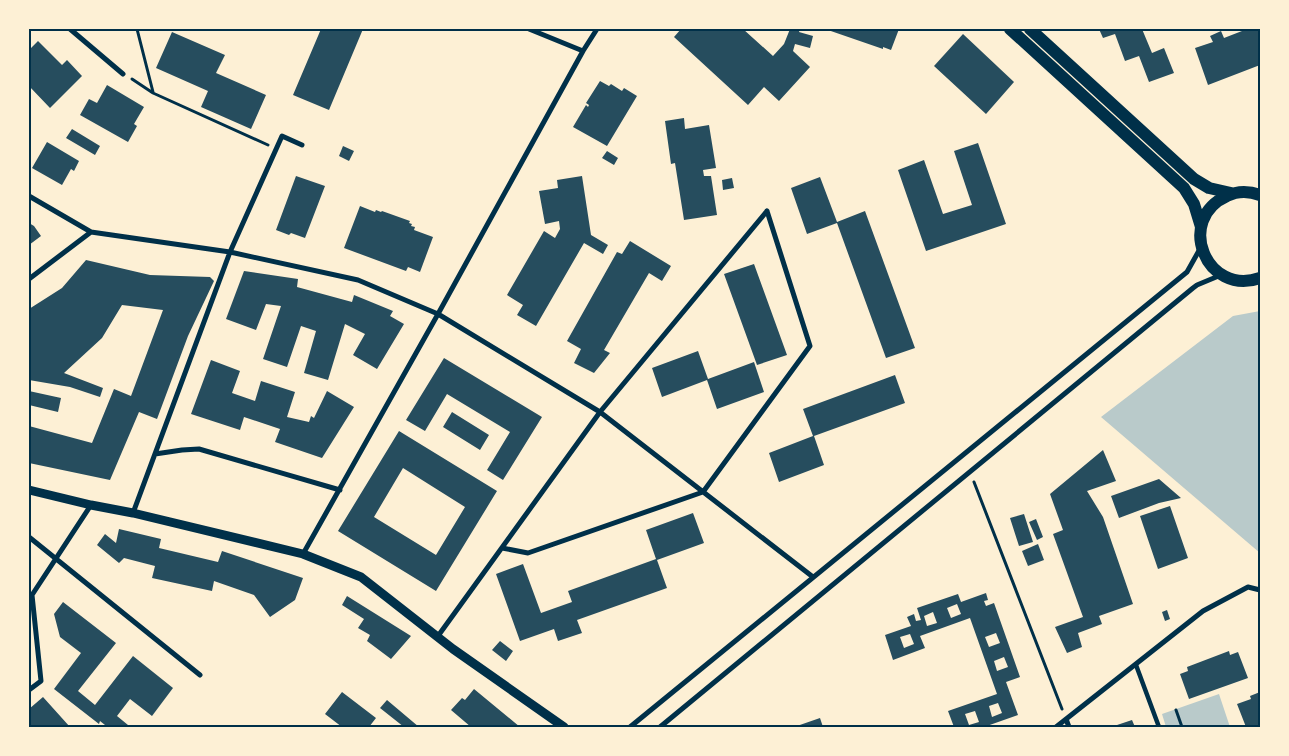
<svg xmlns="http://www.w3.org/2000/svg" width="1289" height="756" viewBox="0 0 1289 756" font-family="Montserrat,sans-serif">
  <style>
    .green { fill: #b9caca }
    .building { fill: #264d5e; fill-rule: evenodd }
    .lines { fill: none; stroke-linecap: round; stroke-linejoin: round }
    .path { stroke: #003049; stroke-width: 3 }
    .pedestrian { stroke: #003049; stroke-width: 4.5 }
    .minor { stroke: #003049; stroke-width: 5 }
    .tertiary { stroke: #003049; stroke-width: 9 }
    .primary { stroke: #003049; stroke-width: 12 }
    .neatline { fill: none; stroke: #003049; stroke-width: 2 }
  </style>
  <rect width="100%" height="100%" fill="#fdf0d5"/>
  <path class="green" d="M1260,311v242l-159,-136 132,-101z
    M1219,694l11,33h-64l-4,-13z"/>
  <path class="building" d="M321,29h42l-34,81 -36,-15z
    M681,29h62l30,27 11,-12 6,-15h10l-1,3 14,4 -3,12 -15,-4 -2,7 17,16 -31,34 -15,-14 -16,18 -74,-68z
    M825,29h74l-8,21 -8,-3v2z
    M1099,29h30v2l5,-2h8l10,24 12,-5 10,25 -25,9 -10,-26 -14,5 -10,-27 -12,4z
    M1241,29h19v36l-52,20 -13,-37 18,-6 -3,-6 11,-5 3,7 18,-7z
    M172,32l53,23 -9,18 50,22 -15,34 -50,-22 7,-16 -52,-23z
    M963,34l51,48 -28,32 -52,-48z
    M38,41l24,24 5,-5 15,16 -32,32 -21,-22v-36z
    M600,81l9,5 2,-2 11,7 2,-3 13,8 -30,50 -34,-19 13,-22 2,2 1,-2 -3,-2z
    M107,85l37,22 -10,17 3,2 -9,16 -48,-27 9,-16 8,4z
    M684,118l1,11 24,-4 7,43 -13,2 1,6h7l6,39 -33,5 -9,-57 -4,1 -6,-43z
    M72,129l28,17 -5,9 -29,-17z
    M47,142l32,19 -5,10 -3,-2 -9,16 -30,-17z
    M978,143l28,81 -80,27 -28,-81 26,-10 19,54 29,-9 -18,-54z
    M343,146l11,5 -5,10 -10,-5z
    M607,151l11,7 -4,7 -12,-7z
    M296,176l29,10 -20,52 -14,-5 -2,2 -13,-5z
    M582,176l9,59 17,10 -5,9 -19,-11 -48,83 -19,-11 6,-10 -16,-10 37,-64 11,7 5,-9 -1,-8 -14,3 -6,-33 19,-3 -1,-8z
    M820,177l17,45 28,-11 50,137 -29,10 -49,-135 -30,11 -16,-46z
    M732,178l2,10 -11,2 -1,-10z
    M360,206l15,6 1,-2 5,2 1,-1 28,10 -1,2 3,1 -1,2 4,1 -1,3 19,7 -13,35 -12,-5 -2,4 -62,-23z
    M29,223l5,3 7,10 -12,9z
    M630,241l41,25 -9,15 -13,-8 -45,77 6,3 -16,20 -20,-10 7,-14 -14,-8 50,-89 5,2z
    M86,260l64,15 60,2 4,4 -26,55 -31,83 -18,-7 -29,68 -81,-17v-37l63,17 22,-54 17,7 32,-86 -41,-5 -20,33 -38,35 39,15 -3,9 -30,-10 -41,-7v-71l33,-21z
    M754,264l33,91 -30,10 -33,-91z
    M244,271l54,8 -1,8 55,15 2,-7 39,16 -3,5 14,8 -27,45 -24,-14 12,-21 -20,-10 -17,56 -24,-7 12,-42 -15,-5 -14,41 -24,-8 18,-53 -15,-2 -10,26 -30,-11z
    M698,351l10,28 46,-17 10,30 -47,17 -10,-29 -45,17 -10,-29z
    M444,358l98,59 -39,63 -16,-10 23,-38 -63,-38 -22,37 -19,-11z
    M211,360l29,11 -8,22 23,8 6,-20 34,11 -8,25 22,5 2,-6 3,2 13,-27 27,16 -32,51 -3,-1 -44,-15 5,-13 -36,-12 -4,13 -49,-16z
    M895,375l10,28 -91,33 10,29 -45,17 -10,-29 44,-17 -10,-27z
    M29,391l32,7 -3,14 -29,-7z
    M452,412l37,23 -9,15 -37,-23z
    M399,431l98,60 -61,100 -98,-60zM403,468l62,39 -29,48 -62,-38z
    M1103,450l13,31 -29,10 16,26 30,87 -34,12 3,8 -24,9 4,14 -15,6 -12,-26 28,-10 -30,-83 10,-4 -13,-36z
    M1159,479l22,19 -22,5 -40,15 -8,-22z
    M1170,506l18,52 -30,11 -18,-53z
    M693,513l11,30 -47,17 10,28 -90,32 5,13 -24,8 -4,-12 -34,12 -24,-67 27,-10 18,49 31,-11 -4,-11 88,-32 -10,-29z
    M1024,514l9,28 -14,4 -9,-28z
    M1036,519l7,18 -6,3 -8,-18z
    M119,529l42,10 -2,9 59,14 4,-11 81,27 -8,22 -25,17 -16,-22 -40,-14 -2,10 -60,-13 3,-12 -31,-8 -5,5 -22,-18 8,-11 11,9z
    M1038,544l6,16 -16,6 -6,-15z
    M986,593l2,7 -4,1 2,5 8,-3 26,74 -14,5 12,33 -34,12h-30l-6,-16 49,-17 -27,-76 -50,18 5,12 -32,12 -8,-25 26,-9 -4,-9 7,-3 2,7 5,-1 -4,-12 41,-14 3,8zM957,604l4,10 -10,4 -4,-10zM933,612l4,11 -10,3 -3,-10zM996,633l4,10 -11,4 -4,-10zM910,634l4,10 -10,4 -4,-11zM1004,657l4,10 -11,4 -3,-10zM998,703l4,10 -10,4 -3,-11zM975,711l4,11 -10,3 -4,-11z
    M347,596l64,40 -20,23 -24,-18 3,-6 -12,-7 6,-9 -22,-14z
    M63,602l53,41 -38,48 17,14 38,-49 40,32 -21,28 -22,-17 -13,17 11,9 -2,2h-22l1,-2 -5,-4 -1,3 -45,-35 27,-36 -21,-16 -6,-23z
    M1167,610l3,9 -5,2 -3,-9z
    M500,641l13,10 -7,10 -14,-11z
    M1229,651l1,4 8,-3 10,26 -59,21 -9,-25 8,-3 -1,-4z
    M474,689l46,38h-49l-20,-17 11,-12 3,2z
    M342,692l34,26 -7,9h-27l-17,-13z
    M1260,692v35h-14l-9,-23 14,-5 -1,-3z
    M43,697l27,30h-41v-18z
    M387,700l32,27h-15l-24,-19z
    M820,718l3,9h-29z
    M1132,720l3,7h-24z"/>
  <g class="lines">
    <path class="path" d="M137,29l16,63
      M132,79l21,14 115,52
      M974,482l88,227
      M1176,710l6,17"/>
    <path class="pedestrian" d="M1136,665l23,62"/>
    <path class="minor" d="M70,29l53,45
      M529,29l54,22
      M29,196l62,36 139,20 128,28 80,34 162,98 213,165
      M29,279l62,-47
      M155,454l27,-4 17,-1 141,41
      M133,513l97,-261 52,-116 20,9
      M29,537l171,138
      M502,548l26,5 175,-61 107,-146 -43,-135
      M303,554l135,-240 145,-263 14,-22
      M438,636l162,-224 167,-201
      M29,690l12,-9 -9,-86 59,-90
      M1066,719l3,8
      M630,727l557,-455 14,-25
      M660,727l533,-439 4,-3 24,-10
      M1056,727l147,-116 45,-24 12,3"/>
    <path class="tertiary" d="M29,490l62,15 42,8 170,41 58,23 92,72 111,78"/>
    <path class="primary" d="M1010,29l174,159 10,16 7,23
      M1030,29l164,150 15,9 22,5
      M1260,195c-11,-4 -23,-4 -33,1 -52,23 -21,101 33,82"/>
  </g>
  <rect width="1289" height="756" fill="none" stroke="#fdf0d5" stroke-width="60"/>
  <rect x="30" y="30" width="1229" height="696" class="neatline"/>
</svg>
